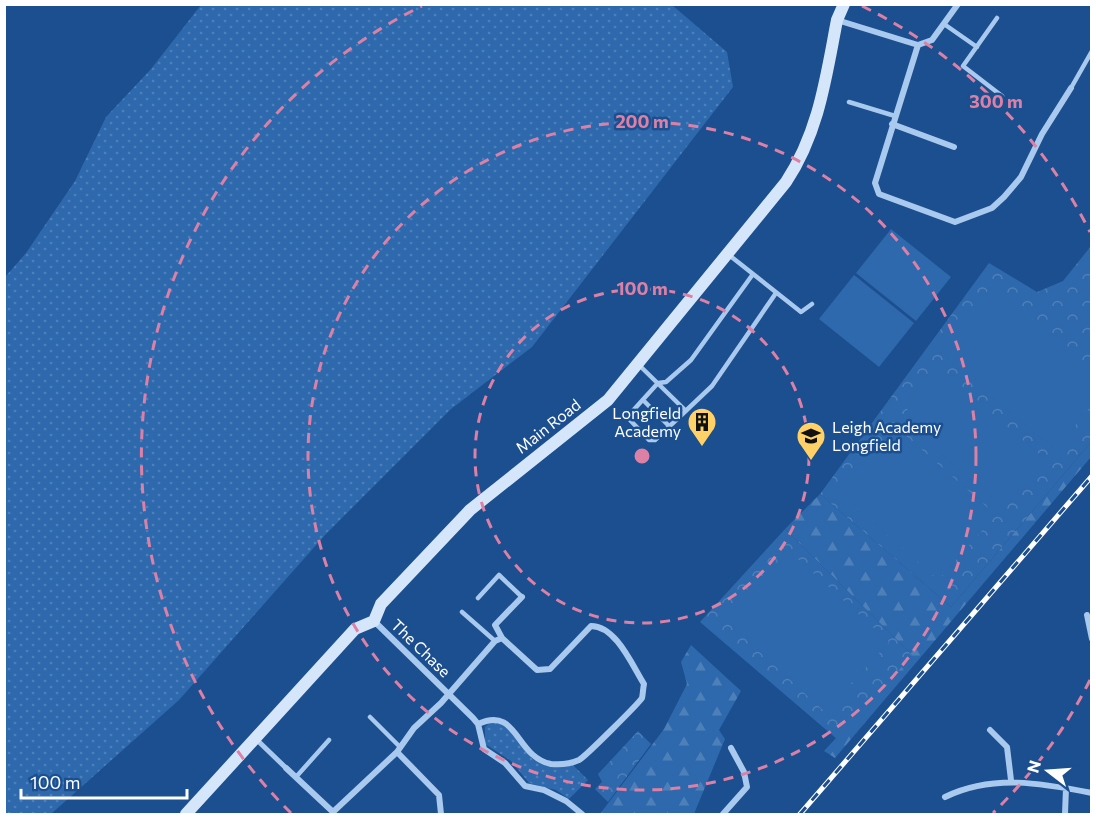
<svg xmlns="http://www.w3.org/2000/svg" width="1096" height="819" viewBox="0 0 1096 819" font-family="Commissioner,sans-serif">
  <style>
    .grass { fill: url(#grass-dots) }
    .forest { fill: url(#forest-firs) }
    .park { fill: url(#park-crowns) }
    .pitch { fill: #2e69ad }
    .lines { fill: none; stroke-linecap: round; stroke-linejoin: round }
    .service { stroke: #a9c9ee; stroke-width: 4.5 }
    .pedestrian { stroke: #a9c9ee; stroke-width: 5 }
    .minor { stroke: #a9c9ee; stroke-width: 6 }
    .secondary { stroke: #d6e6fa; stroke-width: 12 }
    .rail-casing { stroke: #fff; stroke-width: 5 }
    .rail { stroke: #1b4f8f; stroke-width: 3; stroke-dasharray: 9; stroke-linecap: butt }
    .ring { fill: none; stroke: #dd80a5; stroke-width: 3; stroke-dasharray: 10 8 }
    .labels { text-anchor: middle; stroke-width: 5; stroke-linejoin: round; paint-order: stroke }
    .poi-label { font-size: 16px; fill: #fff; stroke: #1b4f8f; text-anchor: end }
    .street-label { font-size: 16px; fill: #fff; stroke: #1b4f8f }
    .centre { fill: #dd80a5; stroke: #1b4f8f; stroke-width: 3 }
    .ring-label { font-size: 18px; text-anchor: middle; font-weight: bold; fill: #dd80a5; stroke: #1b4f8f; stroke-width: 5; stroke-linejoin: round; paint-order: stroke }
  </style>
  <defs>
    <pattern id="grass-dots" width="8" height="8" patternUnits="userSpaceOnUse" patternTransform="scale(1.5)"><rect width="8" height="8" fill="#2e69ad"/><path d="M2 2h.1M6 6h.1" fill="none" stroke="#4d80b9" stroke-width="1.8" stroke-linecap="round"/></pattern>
    <pattern id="forest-firs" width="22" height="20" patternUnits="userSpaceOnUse" patternTransform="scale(1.5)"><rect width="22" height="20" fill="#2e69ad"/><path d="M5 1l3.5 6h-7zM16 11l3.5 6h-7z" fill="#4d80b9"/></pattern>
    <pattern id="park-crowns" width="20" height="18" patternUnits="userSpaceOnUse" patternTransform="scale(1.5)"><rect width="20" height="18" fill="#2e69ad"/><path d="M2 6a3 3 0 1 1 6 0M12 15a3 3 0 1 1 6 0" fill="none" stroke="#4d80b9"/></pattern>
  </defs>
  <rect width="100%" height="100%" fill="#1b4f8f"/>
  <path class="grass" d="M201,5h471l55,47 6,35 -201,260 -81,62 -126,126 -146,165 -128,114h-46v-537l21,-24 49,-72 31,-64 45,-48z
    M498,722c30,17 25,54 75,43l15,15 -19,19 -13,-9 -27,-7 -18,-22 -26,-17v-17l4,-4z"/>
  <path class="forest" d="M1091,442v15l-256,301 -11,-7 88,-96 -127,-126 35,-35 131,113z
    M691,645l50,46 -22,39 6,9 -31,75h-94l64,-85 23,-45 -6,-22z"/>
  <path class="park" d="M1091,246v196l-140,165 -131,-113 169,-231 48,29 26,-11z
    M785,529l127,126 -74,85 -138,-118z
    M638,731l13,13 -43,58 -13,-13 7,-7 -4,-8z"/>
  <path class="pitch" d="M891,229l60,48 -35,44 -60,-48z
    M854,275l60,48 -35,44 -60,-48z
    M991,287l100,84v35l-36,44 -117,-99z
    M942,370l104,90 -42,49 -104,-91z
    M895,426l101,89 -58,65 -100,-89z
    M789,551l100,91 -64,70 -99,-91z"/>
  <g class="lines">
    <path class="service" d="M997,18l-34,48 39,30
      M944,24l33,23
      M1071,88l21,-37
      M849,102l46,14
      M729,255l72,57 11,-8
      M753,274l-62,86 -25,22 -8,1 -29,32 1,5 19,20h6l57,-54 64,-93
      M638,364l48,47
      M643,400l27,27
      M478,598l21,-23 23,22
      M462,612l33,29
      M370,717l30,30
      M296,777l33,-37"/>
    <path class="pedestrian" d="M256,739l30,29"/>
    <path class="minor" d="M837,20l81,25 14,-5 26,-36
      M918,45l-43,138 4,11 76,28 37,-14 12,-11 17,-20 21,-43 29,-46
      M892,124l62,23
      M1087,615l5,24
      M374,621l99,97 5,6 6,25 21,14 20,23 19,4 22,11 16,13
      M502,638l-7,-13 27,-28
      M990,730l17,17 4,33
      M397,752l42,43 2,19
      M286,768l47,44 64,-60 17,-24 27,-25 54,-62 7,-3 35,32 13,-1 41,-43c25,0 41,39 53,58 -1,4 -1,10 -2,14 -3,5 -57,59 -63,62 -9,4 -18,5 -28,4 -36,-7 -33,-59 -73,-40
      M945,797c48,-23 96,-14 147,-4
      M723,814l24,-27 -3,-15 -13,-24
      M1065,814l1,-26"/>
    <path class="secondary" d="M186,814l169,-185 19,-8 7,-17 89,-94 138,-110 178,-218c33,-50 40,-105 51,-162l7,-16"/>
    <g class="rail-casing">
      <path id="rail" d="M800,814l292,-338"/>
    </g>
    <use href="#rail" class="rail"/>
  </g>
  <g class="ring">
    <circle cx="642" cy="456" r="167"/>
    <circle cx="642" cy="456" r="334"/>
    <path d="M1090 680A501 501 0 0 1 993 813M291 813A501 501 0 0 1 422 6M862 6A501 501 0 0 1 1090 232"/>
  </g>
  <defs>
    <g id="building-pin" transform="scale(1.5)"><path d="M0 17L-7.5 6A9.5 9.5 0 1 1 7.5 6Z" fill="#ffd166" stroke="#1b4f8f"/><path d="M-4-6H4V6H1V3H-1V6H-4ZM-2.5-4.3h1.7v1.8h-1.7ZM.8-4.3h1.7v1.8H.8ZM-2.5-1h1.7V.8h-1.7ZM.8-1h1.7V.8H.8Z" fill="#111"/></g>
    <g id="school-pin" transform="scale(1.5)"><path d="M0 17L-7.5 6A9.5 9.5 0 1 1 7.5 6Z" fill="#ffd166" stroke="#1b4f8f"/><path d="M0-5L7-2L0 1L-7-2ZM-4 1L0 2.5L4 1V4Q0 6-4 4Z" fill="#111"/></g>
  </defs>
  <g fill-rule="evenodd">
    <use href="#building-pin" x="702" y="422"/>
    <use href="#school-pin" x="811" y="436"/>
  </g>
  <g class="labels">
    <g class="poi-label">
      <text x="681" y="419">Longfield<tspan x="681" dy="18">Academy</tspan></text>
      <text x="832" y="433" text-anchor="start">Leigh Academy<tspan x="832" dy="18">Longfield</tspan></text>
    </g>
    <g class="street-label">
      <text transform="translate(548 426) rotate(-38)" y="6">Main Road</text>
      <text transform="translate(421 648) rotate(44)" y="6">The Chase</text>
    </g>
  </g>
  <circle cx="642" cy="456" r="9" class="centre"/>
  <g class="ring-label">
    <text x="996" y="108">300 m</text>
    <text x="642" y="128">200 m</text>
    <text x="642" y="295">100 m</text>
  </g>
  <rect width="1096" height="819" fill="none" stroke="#ffffff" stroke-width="12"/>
  <g transform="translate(1048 771) rotate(287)" stroke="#1b4f8f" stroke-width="4.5" paint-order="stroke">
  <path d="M0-4.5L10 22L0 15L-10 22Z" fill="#ffffff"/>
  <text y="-9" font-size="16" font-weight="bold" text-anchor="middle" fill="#ffffff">N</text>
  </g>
  <path d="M21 789v9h166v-9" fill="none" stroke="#ffffff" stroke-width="3"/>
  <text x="30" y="789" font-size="18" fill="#ffffff" stroke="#1b4f8f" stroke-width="4.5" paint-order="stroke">100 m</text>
</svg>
